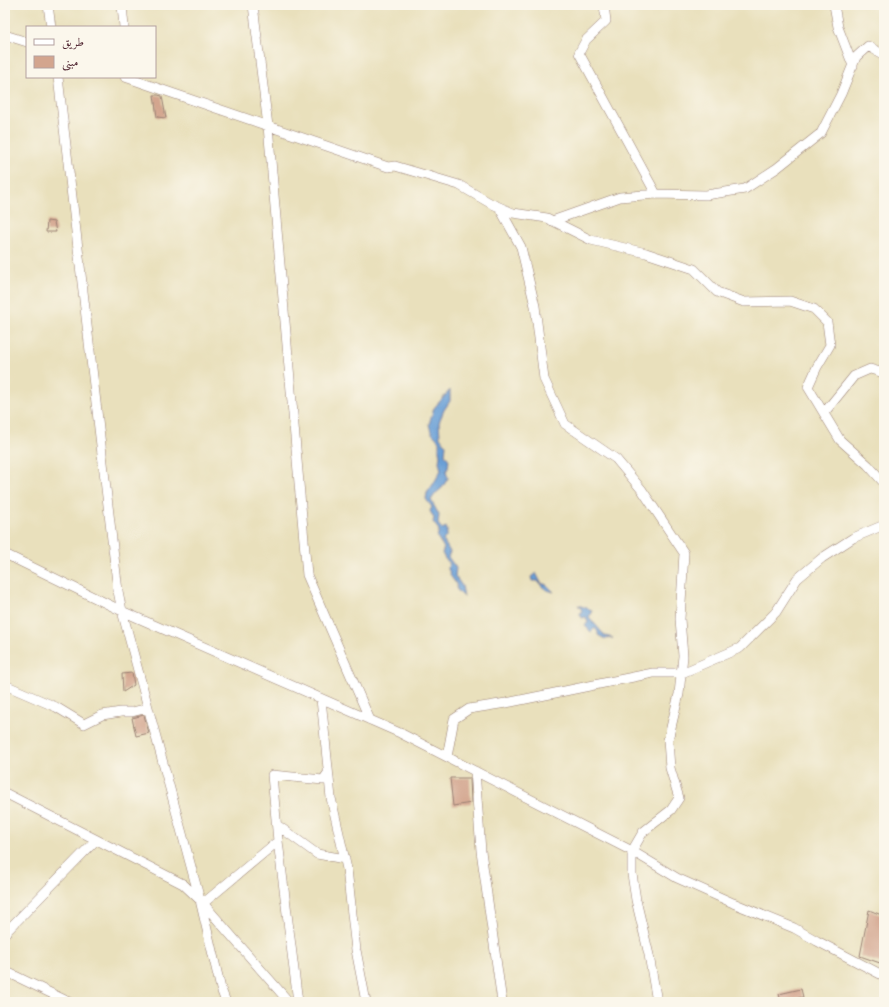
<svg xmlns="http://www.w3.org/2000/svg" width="889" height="1007" viewBox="0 0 889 1007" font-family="Alegreya,Amiri,serif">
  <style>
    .water { fill: #699fd6; stroke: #5a5f80 }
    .building { fill: #d3a58e }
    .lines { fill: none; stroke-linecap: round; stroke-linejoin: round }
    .minor-casing { stroke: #9a8074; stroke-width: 10 }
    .minor { stroke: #fff; stroke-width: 9 }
  </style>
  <rect width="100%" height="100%" fill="#fbf7ec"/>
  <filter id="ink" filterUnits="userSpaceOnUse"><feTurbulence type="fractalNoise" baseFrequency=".025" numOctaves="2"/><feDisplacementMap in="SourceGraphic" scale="8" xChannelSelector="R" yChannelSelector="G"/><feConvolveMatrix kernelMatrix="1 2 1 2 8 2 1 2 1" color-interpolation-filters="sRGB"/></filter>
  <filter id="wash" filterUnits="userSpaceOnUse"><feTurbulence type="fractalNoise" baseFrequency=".012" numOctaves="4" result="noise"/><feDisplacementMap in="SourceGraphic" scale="16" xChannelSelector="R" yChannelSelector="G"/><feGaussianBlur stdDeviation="0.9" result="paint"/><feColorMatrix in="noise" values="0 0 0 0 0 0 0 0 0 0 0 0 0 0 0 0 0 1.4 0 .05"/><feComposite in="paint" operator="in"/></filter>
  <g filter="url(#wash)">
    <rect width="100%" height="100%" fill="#e9e0bc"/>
    <path class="water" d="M450,390v11l-6,9 -5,12 1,15 6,8 -1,9 4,6 -1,7 -2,5 2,6 -6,10 -6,5 -5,7 8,15 -1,9 4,5 4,-2c2,5 1,10 -3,13l7,12 -2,5 8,11 -1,8 7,10 2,11 -7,-7c-1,-8 -1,-6 -5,-12 -2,-3 -2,-6 -4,-9l1,-7 -4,-3 -3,-6 2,-5 -7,-11 2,-7 -6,-8 1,-4 -4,-7 2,-4 -6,-8 1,-6 7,-10 7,-13 -2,-8 1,-7 -1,-4v-10l-8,-9 -2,-8 5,-16z
      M536,573l5,10 6,2 7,7c-8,-2 -12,-4 -16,-11h-6l-1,-4z
      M578,605l14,5 -3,7 16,19 8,2 -8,1 -7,-4v-3l-3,-4 -4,4 -6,-6 3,-4 -2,-5 -4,1 -2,-4 2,-4z"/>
    <g id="blocks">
      <path class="building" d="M154,95h4l4,1 4,22 -9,-1z
        M47,221l7,1 2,10h-10z
        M132,673l2,12 -11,7 -1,-18z
        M144,715l5,18 -13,3 -4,-18z
        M450,778h20l1,25 -18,3z
        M869,910l15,6v28l-4,19 -20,-7z
        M801,989l2,8 -22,5 -2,-8z"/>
    </g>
  </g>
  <g filter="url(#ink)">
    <use href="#blocks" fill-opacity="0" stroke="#9a8074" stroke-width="1"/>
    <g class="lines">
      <g class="minor-casing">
        <path id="minor" d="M48,5l3,22
          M122,5l2,22
          M253,5l15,121 39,449 63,145
          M604,5l2,16 -20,19 -7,13 77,141
          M834,5l4,22 15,39
          M5,35l22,7
          M58,77l60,514 4,20 78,289 21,89 5,13
          M125,77l263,90 7,-1 64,19 31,18 23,10 34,5 44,22 55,13 48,16 23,23 27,10 46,-1 24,8 13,13 3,23 -13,22 -9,20 32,53 28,25 16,18
          M499,207l22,40 14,59 9,73 21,45 51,35 26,31 42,63 -4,66 3,37 -4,38 -11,46 2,28 9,30 -8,12 -28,22 -11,19v23l4,26 13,55 8,47
          M552,221l68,-24 36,-3 50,1 39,-6 32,-21 44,-35 20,-39 15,-37 12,-11 16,9
          M824,413l30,-37 16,-7 14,4
          M5,554l117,57 278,122 232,118 45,27 56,25 61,25 23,13 67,35
          M5,685l51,22 28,17 18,-9 19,-3h11l16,-4
          M321,699l10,99 16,71 9,81 10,52
          M447,757l7,-38 15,-10 37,-6 147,-30h29l58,-25 36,-36 21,-33 25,-21 31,-20 31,-13
          M475,771l6,80 21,151
          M5,793l178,91 17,16 6,1 72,-60 -6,-66 51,5 5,-7
          M277,825l40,29 28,5
          M278,841l20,161
          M202,902l87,100
          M5,933l91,-93
          M5,971l64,31"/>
      </g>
      <use href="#minor" class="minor"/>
    </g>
  </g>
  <rect width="889" height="1007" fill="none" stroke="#fbf7ec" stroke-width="20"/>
  <rect x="26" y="26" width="130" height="52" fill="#fbf7ec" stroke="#b4a19f"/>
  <rect x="34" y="39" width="20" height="6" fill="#ffffff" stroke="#b4a19f"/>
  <text x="62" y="46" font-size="12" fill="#4a1f2b">طريق</text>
  <rect x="34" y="56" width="20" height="12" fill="#d3a58e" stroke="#b4a19f"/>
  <text x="62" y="66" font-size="12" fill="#4a1f2b">مبنى</text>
</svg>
